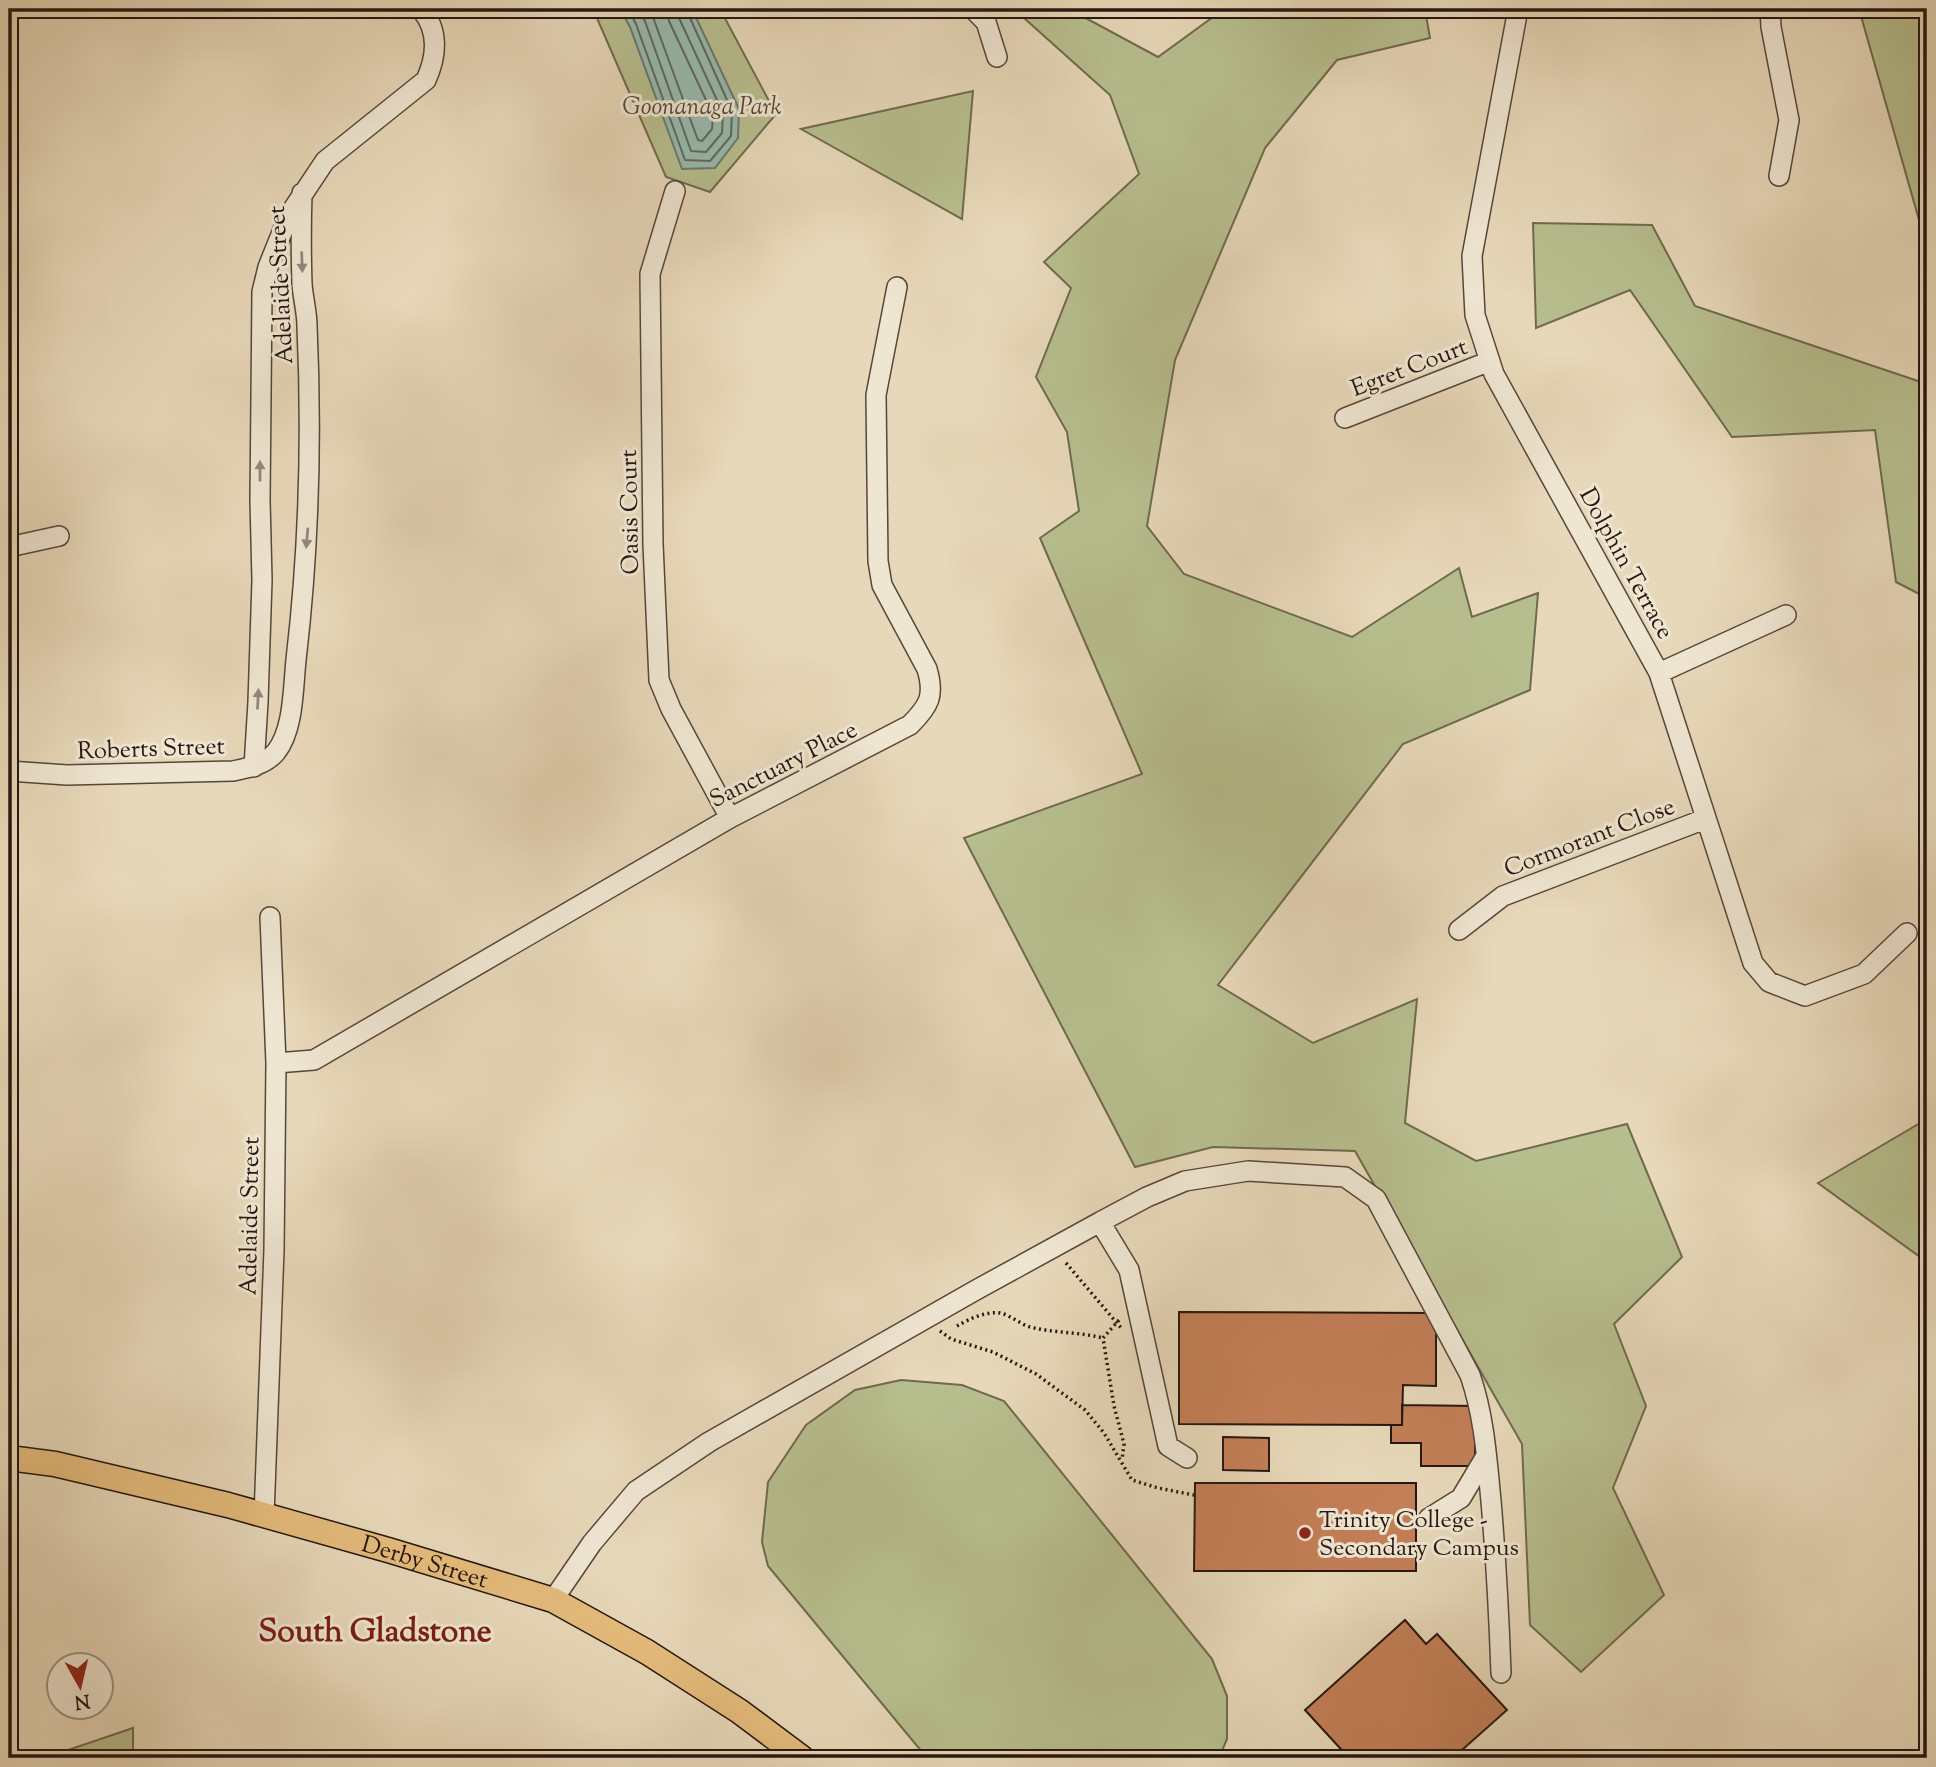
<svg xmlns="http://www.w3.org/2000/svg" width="1936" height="1767" viewBox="0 0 1936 1767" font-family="'Sorts Mill Goudy',serif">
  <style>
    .green { fill: #b7be8e; stroke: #6f6a4f; stroke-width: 2 }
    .water { fill: #97baae; stroke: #6a786f; stroke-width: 2 }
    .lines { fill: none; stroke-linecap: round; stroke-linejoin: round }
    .shore { stroke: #5f685f; stroke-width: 2 }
    .building { fill: #c37f57; stroke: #271610; stroke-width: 2 }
    .minor-casing { stroke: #57463a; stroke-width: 22 }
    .major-casing { stroke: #271610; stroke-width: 27 }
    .path { stroke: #271610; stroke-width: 3.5; stroke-dasharray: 2 3.5; stroke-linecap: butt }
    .minor { stroke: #efe6d2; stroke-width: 19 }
    .major { stroke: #e4bc7c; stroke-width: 24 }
    .oneway { fill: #95887b }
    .poi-dot { fill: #8f2418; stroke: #efe6d2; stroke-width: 2.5 }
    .labels { text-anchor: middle; stroke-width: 6; stroke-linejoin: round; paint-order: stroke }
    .park-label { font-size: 24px; font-style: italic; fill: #524836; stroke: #efe6d2 }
    .street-label { font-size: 24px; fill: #271610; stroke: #efe6d2 }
    .poi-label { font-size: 24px; fill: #271610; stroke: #efe6d2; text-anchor: start }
    .district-label { font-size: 32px; font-weight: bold; fill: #7a1f14; stroke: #efe6d2 }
  </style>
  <rect width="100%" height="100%" fill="#e7d8b9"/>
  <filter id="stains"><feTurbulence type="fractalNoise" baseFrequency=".00286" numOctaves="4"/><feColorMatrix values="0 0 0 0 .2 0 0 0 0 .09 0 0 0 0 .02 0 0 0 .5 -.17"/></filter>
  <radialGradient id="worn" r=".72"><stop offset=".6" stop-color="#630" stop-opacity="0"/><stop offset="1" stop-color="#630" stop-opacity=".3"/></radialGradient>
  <path class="green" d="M593,9h127l56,105 -66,78 -44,-15z
    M1014,9h55l89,48 66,-48h201l5,29 -93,22 -72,88 -90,212 -28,166 37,48 168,63 107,-69 13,49 66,-24 -8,97 -127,54 -185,241 95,58 104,-44 -12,124 71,38 151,-37 55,133 -68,67 32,82 -33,82 51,107 -83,77 -51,-47 -8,-181 -167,-293 -142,-4 -78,20 -171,-329 178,-64 -102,-236 39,-27 -12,-79 -31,-55 35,-89 -27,-26 95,-88 -29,-79z
    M1859,9h68v239z
    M973,91l-11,128 -161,-90z
    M1533,223l119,2 43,81 232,78v214l-31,-16 -21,-152 -143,7 -102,-147 -94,38z
    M1927,1119v143l-109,-79z
    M901,1380l61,5 42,16 208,258 15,37v43l-8,19h-292l-159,-192 -6,-24 6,-60 38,-57 49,-35z
    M133,1728v30h-72l4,-7z"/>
  <path class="water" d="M620,9h72l47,100 -1,29 -23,30 -33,1 -52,-142z"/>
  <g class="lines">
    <path class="shore" d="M628,9l8,15 49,136 25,1 21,-25 1,-25 -46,-102
      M638,9l7,12 46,130 15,1 16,-19 1,-20 -44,-95 -2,-9
      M650,9l45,123 3,8 4,1 10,-12 1,-14 -44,-94 -2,-12"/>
  </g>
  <path class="building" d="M1179,1312l257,1v73l-33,-1 -1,40 -223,-1z
    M1402,1405l73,1v60h-54v-23h-30v-18h11z
    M1223,1437l46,1v33l-46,-1z
    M1195,1483h221v88h-222z
    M1405,1620l21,24 11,-10 70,76 -54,48h-104l-44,-48z"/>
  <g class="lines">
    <g class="minor-casing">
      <path id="minor" d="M973,9l13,13 11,35
        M1518,9l-46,247 3,59 19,59 165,299 94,290 16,19 36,14 59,-22 43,-41
        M1770,9l1,18 18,93 -10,56
        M675,191l-25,83 3,270 6,136 12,29 59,109
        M1345,418l145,-57
        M9,547l50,-11
        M1659,673l127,-58
        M254,767l4,-65 4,-122 -2,-80 2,-208 6,-25 21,-52 36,-54 101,-81c11,-24 13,-50 -5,-71
        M9,771l58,4 166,-4c15,-3 32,-6 43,-19 18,-23 17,-64 20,-92 13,-111 16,-223 11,-334 0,-14 -4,-28 -5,-42 -1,-30 -1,-60 0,-91
        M1459,930l44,-34 202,-77
        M276,1063l38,-3 416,-242 180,-93c19,-19 25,-29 17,-56l-45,-84 -4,-24 -2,-166 21,-108
        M1100,1222l47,-25 38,-16 63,-10 97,6 31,22 94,176c14,40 17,84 21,126 5,58 8,115 10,172
        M264,1516l10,-266 2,-187 -6,-146
        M1429,1518l32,-20 25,-42
        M553,1600l39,-57 44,-52 73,-49 267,-152 124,-68 29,48 39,176 19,12"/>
    </g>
    <g class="major-casing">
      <g id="major">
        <path id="s1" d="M9,1458l46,6 173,41 160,45 165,50 94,52 92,59 63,47"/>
      </g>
    </g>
    <path class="path" d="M1066,1263l56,66
      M1119,1320l-16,18 11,68 10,38 -2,16
      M957,1326c12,-7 29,-15 43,-13 10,2 20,11 30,14 24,6 49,5 73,11
      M940,1331l11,8 42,13 43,22 49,36 19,23 28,47 26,8 36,7"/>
    <use href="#minor" class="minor"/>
    <use href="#major" class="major"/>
  </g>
  <defs><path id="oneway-solid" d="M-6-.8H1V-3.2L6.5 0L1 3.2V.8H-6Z" transform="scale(1.75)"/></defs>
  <g class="oneway">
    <use href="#oneway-solid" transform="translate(302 262) rotate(88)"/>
    <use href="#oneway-solid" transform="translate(260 471) rotate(-90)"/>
    <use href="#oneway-solid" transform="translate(307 538) rotate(95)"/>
    <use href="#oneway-solid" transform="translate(258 699) rotate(-87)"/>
  </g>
  <circle class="poi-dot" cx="1305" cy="1533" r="7"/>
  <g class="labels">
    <g class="park-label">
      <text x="702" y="114">Goonanaga Park</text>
    </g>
    <g class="street-label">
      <text transform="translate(280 285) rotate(-93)" y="8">Adelaide Street</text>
      <text transform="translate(1409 367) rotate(-21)" y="8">Egret Court</text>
      <text transform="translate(629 512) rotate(-91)" y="8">Oasis Court</text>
      <text transform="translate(1627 563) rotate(61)" y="8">Dolphin Terrace</text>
      <text transform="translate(151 748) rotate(-2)" y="8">Roberts Street</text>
      <text transform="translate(783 764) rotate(-27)" y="8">Sanctuary Place</text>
      <text transform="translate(1589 837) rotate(-21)" y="8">Cormorant Close</text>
      <text transform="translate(249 1216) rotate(-89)" y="8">Adelaide Street</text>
      <text dy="8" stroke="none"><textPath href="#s1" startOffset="429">Derby Street</textPath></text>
    </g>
    <g class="poi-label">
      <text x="1319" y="1527">Trinity College -<tspan x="1319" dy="28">Secondary Campus</tspan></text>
    </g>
    <g class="district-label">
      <text x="375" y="1641">South Gladstone</text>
    </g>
  </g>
  <rect width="1936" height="1767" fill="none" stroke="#e7d8b9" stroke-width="35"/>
  <rect x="10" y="10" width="1915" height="1746" fill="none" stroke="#271610" stroke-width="3.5"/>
  <rect x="18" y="18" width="1901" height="1732" fill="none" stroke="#271610" stroke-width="2"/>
  <g transform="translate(80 1686) rotate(172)"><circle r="33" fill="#efe6d2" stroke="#9f9384" stroke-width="2"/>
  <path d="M0-5L12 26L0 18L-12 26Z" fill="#8f2418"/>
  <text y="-10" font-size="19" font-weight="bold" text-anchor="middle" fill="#271610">N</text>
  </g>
  <rect width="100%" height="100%" filter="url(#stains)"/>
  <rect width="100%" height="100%" fill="url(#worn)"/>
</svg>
